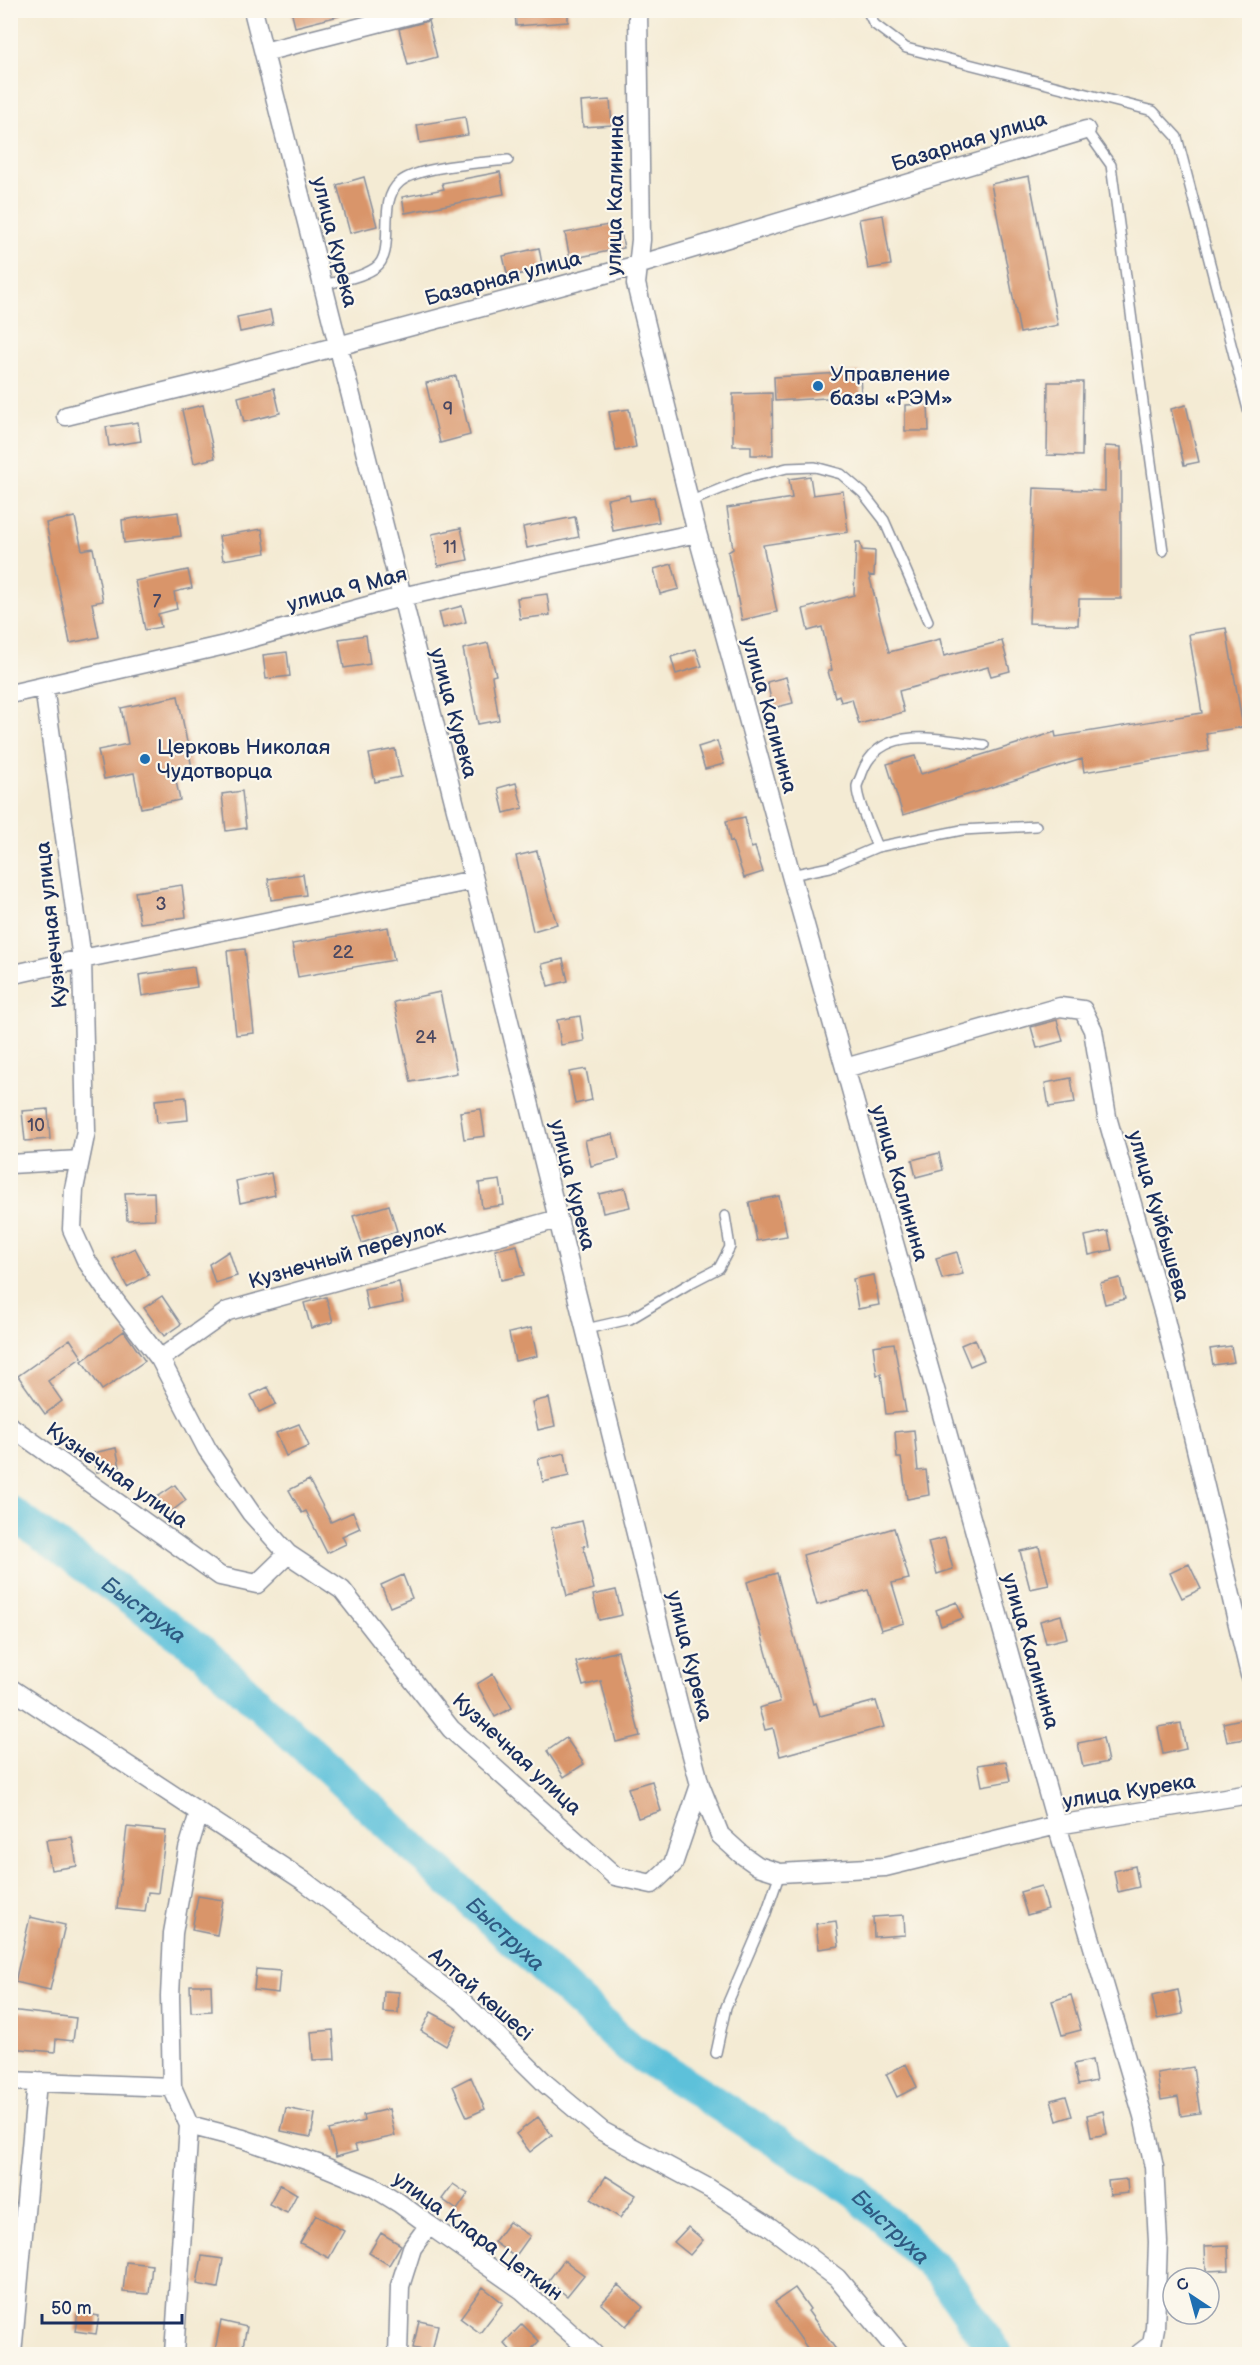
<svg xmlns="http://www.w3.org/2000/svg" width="1260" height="2365" viewBox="0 0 1260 2365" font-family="'Balsamiq Sans',sans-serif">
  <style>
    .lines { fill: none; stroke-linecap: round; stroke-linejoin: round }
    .river { stroke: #5dc1da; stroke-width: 33 }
    .building { fill: #d9956b }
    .lane-casing { stroke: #888d99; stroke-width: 12 }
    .street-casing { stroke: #888d99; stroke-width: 21 }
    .lane { stroke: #fff; stroke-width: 9 }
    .street { stroke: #fff; stroke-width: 18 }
    .poi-dot { fill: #1f6fb2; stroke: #fbf7ec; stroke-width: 2 }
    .labels { text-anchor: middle; stroke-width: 4.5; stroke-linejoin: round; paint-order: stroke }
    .number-label { font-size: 18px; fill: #4a4861 }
    .street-label { font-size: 21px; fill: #1b2f5e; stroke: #fbf7ec }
    .poi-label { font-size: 21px; fill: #1b2f5e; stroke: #fbf7ec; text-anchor: start }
    .water-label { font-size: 22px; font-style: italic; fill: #2f5b83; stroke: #fbf7ec }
  </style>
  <rect width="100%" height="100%" fill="#fbf7ec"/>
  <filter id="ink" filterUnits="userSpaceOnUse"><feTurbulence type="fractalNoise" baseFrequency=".0167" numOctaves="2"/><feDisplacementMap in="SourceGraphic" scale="12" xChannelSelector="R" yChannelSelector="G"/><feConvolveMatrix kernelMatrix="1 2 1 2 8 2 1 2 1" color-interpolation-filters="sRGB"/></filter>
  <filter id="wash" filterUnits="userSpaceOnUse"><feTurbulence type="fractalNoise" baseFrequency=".008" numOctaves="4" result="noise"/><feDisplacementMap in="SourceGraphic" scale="24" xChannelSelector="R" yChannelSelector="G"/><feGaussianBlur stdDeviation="1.35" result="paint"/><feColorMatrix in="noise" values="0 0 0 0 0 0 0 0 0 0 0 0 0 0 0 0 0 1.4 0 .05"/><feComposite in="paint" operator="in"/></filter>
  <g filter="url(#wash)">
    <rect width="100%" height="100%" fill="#f4ebd4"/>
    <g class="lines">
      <path class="river" id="s1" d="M10,1512l194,141 424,394 225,143 88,84 56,80"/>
    </g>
    <g id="blocks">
      <path class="building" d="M291,10h47l1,6 -44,11z
        M515,10h53v12l-52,4z
        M428,21l9,36 -29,8 -9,-36z
        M610,100l2,25 -29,2 -2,-25z
        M465,117l3,18 -48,8 -3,-18z
        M500,172l4,22 -99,19 -3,-16 42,-8 -2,-6z
        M1029,176l29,149 -38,8 -29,-149z
        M364,177l13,49 -27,7 -13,-48z
        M883,215l8,50 -23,4 -9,-50z
        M619,223l5,25 -54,11 -5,-26z
        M539,248l4,21 -35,8 -5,-21z
        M270,310l3,15 -33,7 -3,-15z
        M860,372l1,24 -86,5 -1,-24z
        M456,376l14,59 -30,8 -14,-60z
        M1048,382h35l-1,74 -35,-1z
        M274,388l6,25 -36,9 -6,-25z
        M772,393l1,62h-22v-9h-18v-52z
        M928,404l1,27h-24v-26z
        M203,405l12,53 -21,5 -12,-53z
        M1186,405l13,57 -15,3 -13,-56z
        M629,409l7,38 -20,4 -7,-39z
        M138,422l3,19 -32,5 -3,-19z
        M1105,446l16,1v152h-42l-1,26 -49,-2 5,-135 71,3z
        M810,476l3,19 30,-4 5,41 -85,13 14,67 -35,8 -14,-68 5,-3 -6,-41 65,-10 -3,-19z
        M629,495l1,6 24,-4 5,25 -46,9 -6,-32z
        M178,512l3,24 -57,7 -2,-23z
        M75,517l7,33 11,-2 10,53 -11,2 7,34 -29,6 -24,-120z
        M575,517l4,20 -52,11 -4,-21z
        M461,528l7,32 -30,6 -6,-32z
        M262,529l4,24 -43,7 -4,-24z
        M856,542h4l2,8 13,1 -1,25 -5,-1 20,77 51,-13 4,17 58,-15 8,30 -19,5 -3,-9 -89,24 5,21 -45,12 -7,-25 -11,3 -2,-7 -4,2 -7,-26 4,-1 -10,-43 -14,4 -5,-22 51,-14z
        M672,564l7,25 -19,5 -6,-25z
        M188,570l4,18 -18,4 3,17 -19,5 3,13 -16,3 -10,-49z
        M547,594l3,21 -30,4 -3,-21z
        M462,606l4,16 -23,6 -4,-16z
        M1226,628l17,99 -37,6 3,18 -125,21 -2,-13 -179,56 -16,-51 28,-8 6,18 134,-42 1,5 146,-24 -13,-79z
        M366,635l4,29 -26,4 -5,-29z
        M488,643l8,32 -4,1 7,44 -21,4 -15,-75z
        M696,649l6,17 -26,8 -5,-17z
        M287,652l3,24 -24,3 -3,-24z
        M786,677l7,26 -20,5 -6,-26z
        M178,696l14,72 -18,4 6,28 -39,8 -7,-35 -30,6 -6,-29 30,-6 -7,-36z
        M717,741l7,23 -19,5 -7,-22z
        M395,749l6,28 -26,5 -6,-28z
        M516,783l7,25 -19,5 -6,-25z
        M242,791l4,37 -20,3 -4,-37z
        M745,817l6,31 4,-1 8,25 -19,6 -12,-37 -2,1 -4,-21z
        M537,851l11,45 9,28 -24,7 -17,-75z
        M303,874l3,21 -35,5 -3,-21z
        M182,885l4,32 -46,6 -5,-31z
        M388,927l6,33 -96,17 -6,-33z
        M245,949l9,84 -18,2 -9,-84z
        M563,959l5,22 -20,5 -6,-22z
        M194,967l3,20 -55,9 -3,-21z
        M440,992l17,81 -46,9 -17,-80z
        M580,1016l4,25 -23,4 -4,-25z
        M1057,1020l6,21 -26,7 -6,-21z
        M586,1069l6,31 -17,4 -6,-32z
        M1071,1078l4,25 -26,4 -4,-24z
        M186,1097l2,23 -31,3 -2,-23z
        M48,1109l2,30 -25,2 -3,-30z
        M481,1109l4,27 -21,3 -4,-27z
        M613,1134l6,25 -28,7 -6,-26z
        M939,1153l4,17 -27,7 -4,-17z
        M271,1173l4,22 -35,8 -4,-22z
        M500,1180l4,25 -22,3 -3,-25z
        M625,1188l5,19 -27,6 -4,-19z
        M154,1192l1,27 -28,1 -2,-27z
        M779,1196l8,40 -30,5 -8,-39z
        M389,1205l8,26 -35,12 -9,-27z
        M1108,1231l4,19 -23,5 -4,-19z
        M517,1245l7,30 -23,5 -6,-30z
        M135,1248l14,27 -22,12 -14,-28z
        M229,1251l8,25 -22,7 -6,-19z
        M957,1252l6,22 -21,5 -6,-21z
        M874,1275l5,30 -21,4 -5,-30z
        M1120,1278l5,21 -20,5 -5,-21z
        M399,1282l4,21 -35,7 -4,-21z
        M162,1296l19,28 -17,12 -20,-28z
        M326,1297l7,25 -22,6 -7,-25z
        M531,1328l6,28 -22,5 -6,-28z
        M124,1331l21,30 -43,29 -20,-29z
        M70,1339l12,18 -34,24 14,20 -17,13 -27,-38z
        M975,1339l9,21 -14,6 -9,-21z
        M894,1343l12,69 -20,2 -5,-40 -4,1 -4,-29z
        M1231,1346l3,16 -21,3 -3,-16z
        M268,1387l8,17 -17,8 -8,-17z
        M549,1398l6,28 -17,4 -6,-28z
        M299,1424l10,22 -23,10 -10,-23z
        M914,1430l4,41 8,-1 3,25 -22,4 -6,-41h-4l-2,-26z
        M116,1448l4,19 -23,5 -4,-19z
        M565,1453l4,23 -26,6 -5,-23z
        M309,1480l22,42 22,-10 7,16 -18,8 4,8 -19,9 -21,-42 -4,2 -13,-23z
        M175,1485l11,15 -18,14 -12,-16z
        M582,1521l6,24 -5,1 11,43 -27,7 -16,-68z
        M894,1528l15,51 -17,4 12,40 -23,7 -13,-40 -51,15 -14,-50z
        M945,1538l8,31 -16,5 -9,-32z
        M1039,1547l10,38 -19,4 -10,-38z
        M1189,1564l12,25 -19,9 -12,-25z
        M777,1573l36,131 3,-1 4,13 56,-15 8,26 -104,29 -7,-28 -8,2 -6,-22 21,-6 -33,-120z
        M403,1575l9,23 -22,9 -9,-22z
        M616,1590l6,25 -23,5 -6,-25z
        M957,1602l6,16 -22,8 -5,-16z
        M1061,1615l6,23 -21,5 -6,-22z
        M618,1651l22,85 -24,6 -15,-61 -18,5 -7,-24z
        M493,1674l19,34 -17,9 -18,-33z
        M1250,1717v21l-23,4 -4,-19z
        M1181,1723l5,26 -23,5 -5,-27z
        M566,1738l18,26 -20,13 -17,-26z
        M1103,1738l5,24 -25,5 -5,-24z
        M1006,1761l4,20 -28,5 -4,-21z
        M652,1781l9,30 -23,7 -10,-30z
        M127,1827l39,4 -8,62 -10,-1 -3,20 -28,-3z
        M72,1837l5,29 -26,4 -5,-30z
        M1135,1866l4,21 -21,5 -4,-21z
        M1041,1886l7,23 -21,6 -7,-23z
        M198,1896l25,4 -6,35 -25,-5z
        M904,1915l1,20 -31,2 -1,-20z
        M30,1917l35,8 -15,65 -35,-8z
        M836,1921l3,25 -20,3 -3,-25z
        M256,1969l24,2 -2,22 -24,-3z
        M190,1985h21l1,26 -21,1z
        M1178,1990l5,24 -26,5 -5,-23z
        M384,1991l15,1 -1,21 -15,-1z
        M1071,1995l10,35 -19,5 -10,-34z
        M10,2010l66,8 -3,23 -17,-2 -1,13 -45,-4z
        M431,2012l26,14 -11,20 -25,-15z
        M333,2030l2,29 -22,1 -2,-28z
        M1092,2060l4,21 -18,4 -4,-21z
        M906,2064l11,23 -20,10 -11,-23z
        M1193,2067l7,46 -19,3 -3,-19 -17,3 -4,-27z
        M471,2077l14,32 -18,8 -14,-31z
        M1066,2096l6,20 -15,5 -6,-21z
        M286,2108l29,6 -4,23 -30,-6z
        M389,2109l6,27 -40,9 2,6 -21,6 -7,-27 35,-9 -1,-6z
        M1103,2111l4,23 -16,3 -4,-22z
        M538,2117l14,18 -22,17 -14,-18z
        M606,2176l30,19 -16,23 -29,-19z
        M1127,2179l1,14 -18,2 -2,-14z
        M280,2184l17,10 -10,19 -18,-9z
        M453,2184l15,10 -11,16 -15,-11z
        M316,2215l28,16 -15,27 -29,-15z
        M509,2222l21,14 -15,21 -21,-15z
        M688,2227l15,13 -13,15 -16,-13z
        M381,2233l20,12 -12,20 -20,-12z
        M1228,2245l1,25 -23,1 -1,-25z
        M202,2256l21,3 -5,29 -21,-4z
        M564,2260l20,15 -17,21 -19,-15z
        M126,2262l26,3 -3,29 -26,-2z
        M618,2285l25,22 -17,19 -25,-22z
        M483,2287l20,16 -23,30 -20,-15z
        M795,2288l15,21 -2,2 32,44h-28l-37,-53z
        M78,2313l21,3 -3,18 -21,-3z
        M221,2321l26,6 -6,28 -26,-5z
        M419,2321l19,4 -6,27 -19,-4z
        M522,2324l17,17 -13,14h-11l-11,-12z"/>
    </g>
  </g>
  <g filter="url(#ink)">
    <use href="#blocks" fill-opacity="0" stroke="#888d99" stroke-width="1.5"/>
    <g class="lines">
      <g class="lane-casing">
        <path id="lane" d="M867,10l7,14 32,24 247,63 24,26 73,280
          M1086,130l25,35 52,386
          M322,285c17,-4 38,-7 53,-17 23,-16 0,-65 25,-86 19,-16 82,-19 108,-22
          M689,502l58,-24 40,-10 28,-1 26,7 22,19 21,27 44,101
          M877,847c-5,-13 -21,-48 -20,-61 1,-4 4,-9 5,-13 18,-51 80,-33 122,-28
          M791,875l39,-8 47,-20 85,-17 74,-4
          M586,1329l44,-10 62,-37 27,-14 11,-21 -5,-31
          M716,2053l10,-46 39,-91 15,-43"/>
      </g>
      <g class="street-casing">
        <path id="street" d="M253,10l221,870 204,823 22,82 20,50 21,19 17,12 22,7 105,-6 172,-42 193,-31
          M638,10l3,230 -5,44 61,249 94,342 266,950 86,291 11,51 4,75 -3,86 -3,16 -13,10
          M264,52l164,-42
          M66,416l131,-32 441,-119 448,-135
          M44,687l38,272 4,172 -12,58 -2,40 14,31 19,28 55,71 47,90 44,64 37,41 54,36 109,139 164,147 37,8 21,-20 27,-79
          M10,694l215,-49 176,-48 296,-64
          M10,975l72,-16 392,-79
          M845,1068l215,-61 23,3 10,20 14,87 57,198 86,360
          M10,1164l70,-4
          M160,1359l68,-48 330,-92
          M10,1426l210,150 37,8 31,-30
          M10,1688l294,193 160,122 83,82 55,46 108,58 60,38 67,51 63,76
          M10,2081l162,6
          M189,2125l54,14 75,25 55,23 26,16 30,22 93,65 72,64
          M12,2354l25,-272
          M174,2354l15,-229 -17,-38 -2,-91 3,-63 15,-84 11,-36
          M398,2354l2,-68 12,-38 17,-23"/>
      </g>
      <use href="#lane" class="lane"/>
      <use href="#street" class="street"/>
    </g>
  </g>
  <g class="poi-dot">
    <circle cx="818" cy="386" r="6"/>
    <circle cx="145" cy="759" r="6"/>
  </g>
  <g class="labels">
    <g class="number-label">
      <text x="448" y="415">9</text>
      <text x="450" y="553">11</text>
      <text x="157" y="607">7</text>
      <text x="161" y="910">3</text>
      <text x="343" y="958">22</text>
      <text x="426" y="1043">24</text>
      <text x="36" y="1131">10</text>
    </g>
    <g class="street-label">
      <text transform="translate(969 141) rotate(-17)" y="7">Базарная улица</text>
      <text transform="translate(615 195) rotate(-89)" y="7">улица Калинина</text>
      <text transform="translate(335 242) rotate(76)" y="7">улица Курека</text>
      <text transform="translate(503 278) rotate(-15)" y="7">Базарная улица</text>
      <text transform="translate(347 589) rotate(-15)" y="7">улица 9 Мая</text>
      <text transform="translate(454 713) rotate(75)" y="7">улица Курека</text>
      <text transform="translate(770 715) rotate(75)" y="7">улица Калинина</text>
      <text transform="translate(51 925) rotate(-96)" y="7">Кузнечная улица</text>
      <text transform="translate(900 1183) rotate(74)" y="7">улица Калинина</text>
      <text transform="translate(573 1185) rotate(76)" y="7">улица Курека</text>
      <text transform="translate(1159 1216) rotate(74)" y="7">улица Куйбышева</text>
      <text transform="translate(347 1254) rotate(-16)" y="7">Кузнечный переулок</text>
      <text transform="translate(117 1475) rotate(35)" y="7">Кузнечная улица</text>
      <text transform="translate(1031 1651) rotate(74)" y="7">улица Калинина</text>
      <text transform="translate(690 1656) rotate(76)" y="7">улица Курека</text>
      <text transform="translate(517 1754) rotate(43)" y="7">Кузнечная улица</text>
      <text transform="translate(1129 1791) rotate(-9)" y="7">улица Курека</text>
      <text transform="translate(481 1994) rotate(41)" y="7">Алтай көшесі</text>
      <text transform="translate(478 2236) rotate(36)" y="7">улица Клара Цеткин</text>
    </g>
    <g class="poi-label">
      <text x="830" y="381">Управление<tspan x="830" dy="24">базы «РЭМ»</tspan></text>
      <text x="157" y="754">Церковь Николая<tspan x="157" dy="24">Чудотворца</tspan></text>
    </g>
    <g class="water-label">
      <text dy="8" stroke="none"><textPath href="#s1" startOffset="166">Быструха</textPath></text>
      <text dy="8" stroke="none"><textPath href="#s1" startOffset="652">Быструха</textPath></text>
      <text dy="8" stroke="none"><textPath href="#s1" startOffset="1138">Быструха</textPath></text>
    </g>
  </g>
  <rect width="1260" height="2365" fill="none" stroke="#fbf7ec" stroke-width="36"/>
  <g transform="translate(1191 2296) rotate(324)"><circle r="28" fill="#fbf7ec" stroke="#a1a7b3" stroke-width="1.5"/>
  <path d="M0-4.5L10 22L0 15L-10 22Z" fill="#1f6fb2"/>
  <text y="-9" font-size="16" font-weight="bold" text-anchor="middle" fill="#1b2f5e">С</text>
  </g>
  <path d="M42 2314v9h140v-9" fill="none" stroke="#1b2f5e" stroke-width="3"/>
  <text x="51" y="2314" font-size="18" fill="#1b2f5e" stroke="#fbf7ec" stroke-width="4.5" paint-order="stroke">50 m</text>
</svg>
